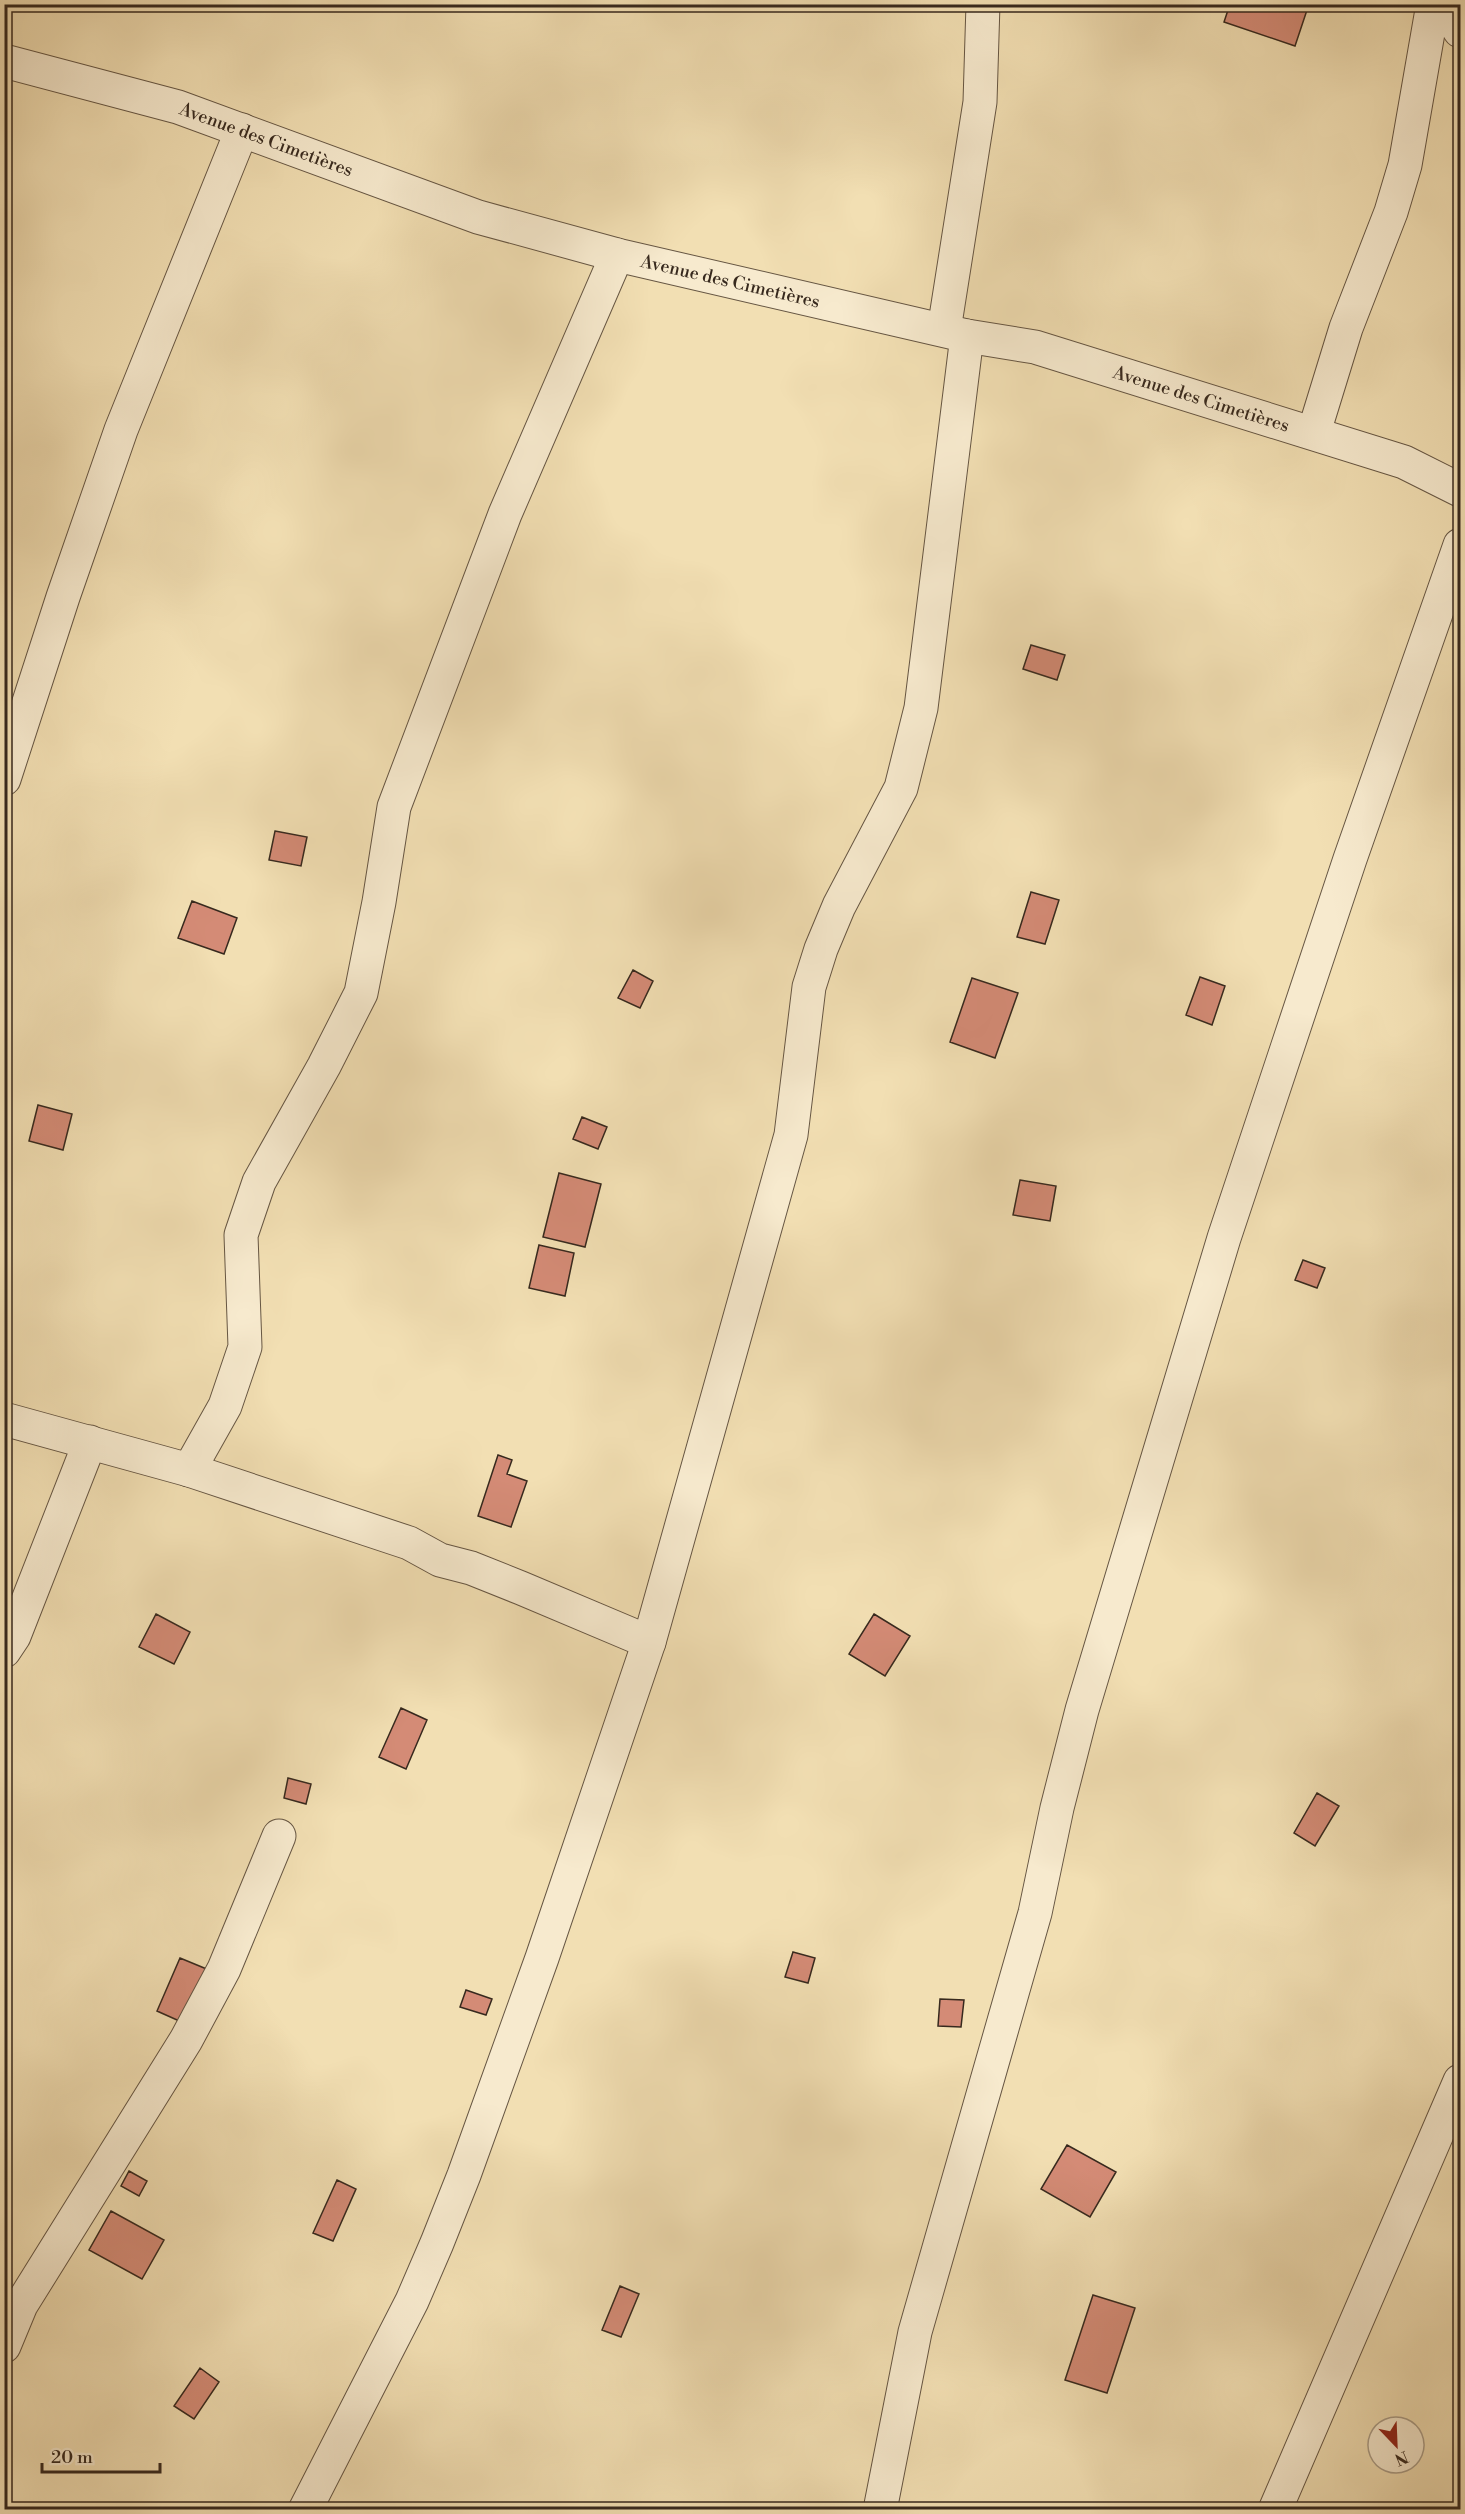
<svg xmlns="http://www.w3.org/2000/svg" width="1465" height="2514" viewBox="0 0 1465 2514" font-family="'Libre Bodoni',serif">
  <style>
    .building { fill: #d48b76; stroke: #37291e; stroke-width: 1.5 }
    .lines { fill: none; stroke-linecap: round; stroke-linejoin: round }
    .street-casing { stroke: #665643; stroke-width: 35 }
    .street { stroke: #f7eace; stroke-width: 33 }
    .labels { text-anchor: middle; stroke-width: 4.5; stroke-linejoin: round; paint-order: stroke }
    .street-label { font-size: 18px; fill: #37291e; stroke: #f7eace }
  </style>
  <rect width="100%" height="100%" fill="#f2dfb3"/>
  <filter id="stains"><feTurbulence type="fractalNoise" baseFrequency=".00333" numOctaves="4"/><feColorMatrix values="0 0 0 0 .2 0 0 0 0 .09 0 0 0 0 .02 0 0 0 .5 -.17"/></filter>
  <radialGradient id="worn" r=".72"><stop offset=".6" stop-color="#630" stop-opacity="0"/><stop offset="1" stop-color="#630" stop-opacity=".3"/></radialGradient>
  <path class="building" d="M1230,4h79l-14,42 -71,-24z
    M1031,645l34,10 -8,25 -34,-11z
    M275,831l32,6 -6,29 -32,-6z
    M1031,892l28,8 -14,44 -28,-7z
    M192,901l45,17 -13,36 -46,-16z
    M633,970l20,11 -13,27 -22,-10z
    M1200,977l25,9 -13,39 -26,-10z
    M972,978l46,15 -23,65 -45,-16z
    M38,1105l34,9 -9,36 -34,-9z
    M582,1117l25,10 -9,22 -25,-10z
    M559,1173l42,11 -16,63 -42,-10z
    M1020,1180l36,6 -6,35 -37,-6z
    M539,1245l35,8 -9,43 -36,-8z
    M1303,1260l22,8 -8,20 -22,-8z
    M498,1455l14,5 -5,14 20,7 -16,46 -33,-11z
    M156,1614l34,18 -16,32 -35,-17z
    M874,1614l36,22 -25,40 -36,-22z
    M401,1708l26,12 -21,49 -27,-12z
    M288,1778l23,6 -5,20 -22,-6z
    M1317,1793l22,13 -24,40 -21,-13z
    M793,1952l22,6 -7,25 -23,-6z
    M180,1958l29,12 -23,54 -29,-13z
    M466,1990l26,9 -6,16 -26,-8z
    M940,1999l24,1 -3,27 -23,-1z
    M1067,2145l49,27 -26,45 -49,-28z
    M129,2171l18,10 -8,15 -18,-10z
    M337,2180l19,9 -23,52 -20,-8z
    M111,2211l53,29 -22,39 -53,-29z
    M620,2286l19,8 -18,43 -19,-7z
    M1093,2295l42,13 -28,85 -42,-13z
    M200,2368l19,14 -25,37 -20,-13z"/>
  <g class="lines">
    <g class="street-casing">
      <g id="street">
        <path d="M1442,4l18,27"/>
        <path id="s1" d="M4,61l174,46 300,110 139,38 350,81 68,11 369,115 56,28"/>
        <path d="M944,330l36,-228 3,-98"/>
        <path d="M1314,432l32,-104 45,-116 14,-47 28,-161"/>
        <path d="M4,779l59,-182 58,-167 121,-300"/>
        <path d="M4,1419l185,51 220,73 31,17 31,8 50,20 128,54"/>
        <path d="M189,1470l36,-64 20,-59 -4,-112 18,-53 65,-116 37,-73 18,-91 15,-95 111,-293 112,-259"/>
        <path d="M4,1651l10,-15 76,-194"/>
        <path d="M4,2346l17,-41 165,-265 38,-71 55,-133"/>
        <path d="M305,2510l107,-209 25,-58 27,-68 78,-217 107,-316 142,-507 18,-148 12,-38 18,-43 62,-118 20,-80 46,-372"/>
        <path d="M880,2510l35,-178 120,-419 22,-105 25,-98 142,-472 126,-379 110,-314"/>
        <path d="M1275,2510l185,-429"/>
      </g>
    </g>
    <use href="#street" class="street"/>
  </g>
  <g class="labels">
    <g class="street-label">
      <text dy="6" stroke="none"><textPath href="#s1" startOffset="274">Avenue des Cimetières</textPath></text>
      <text dy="6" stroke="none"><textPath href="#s1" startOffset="760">Avenue des Cimetières</textPath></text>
      <text dy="6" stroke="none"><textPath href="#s1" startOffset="1246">Avenue des Cimetières</textPath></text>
    </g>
  </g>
  <rect width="1465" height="2514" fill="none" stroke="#f2dfb3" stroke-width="24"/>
  <rect x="6" y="6" width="1453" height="2502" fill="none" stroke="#37291e" stroke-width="3"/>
  <rect x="12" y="12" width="1441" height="2490" fill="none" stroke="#37291e" stroke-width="1.5"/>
  <g transform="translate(1396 2445) rotate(157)"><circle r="28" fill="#f7eace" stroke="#aa9d88" stroke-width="1.5"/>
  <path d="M0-4.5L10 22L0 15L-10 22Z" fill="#8f2418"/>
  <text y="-9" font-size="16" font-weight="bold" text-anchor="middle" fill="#37291e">N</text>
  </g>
  <path d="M42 2463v9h118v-9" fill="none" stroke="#37291e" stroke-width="3"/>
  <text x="51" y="2463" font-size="18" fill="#37291e" stroke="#f7eace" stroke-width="4.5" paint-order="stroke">20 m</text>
  <rect width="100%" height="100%" filter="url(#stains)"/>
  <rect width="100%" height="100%" fill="url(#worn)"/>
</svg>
